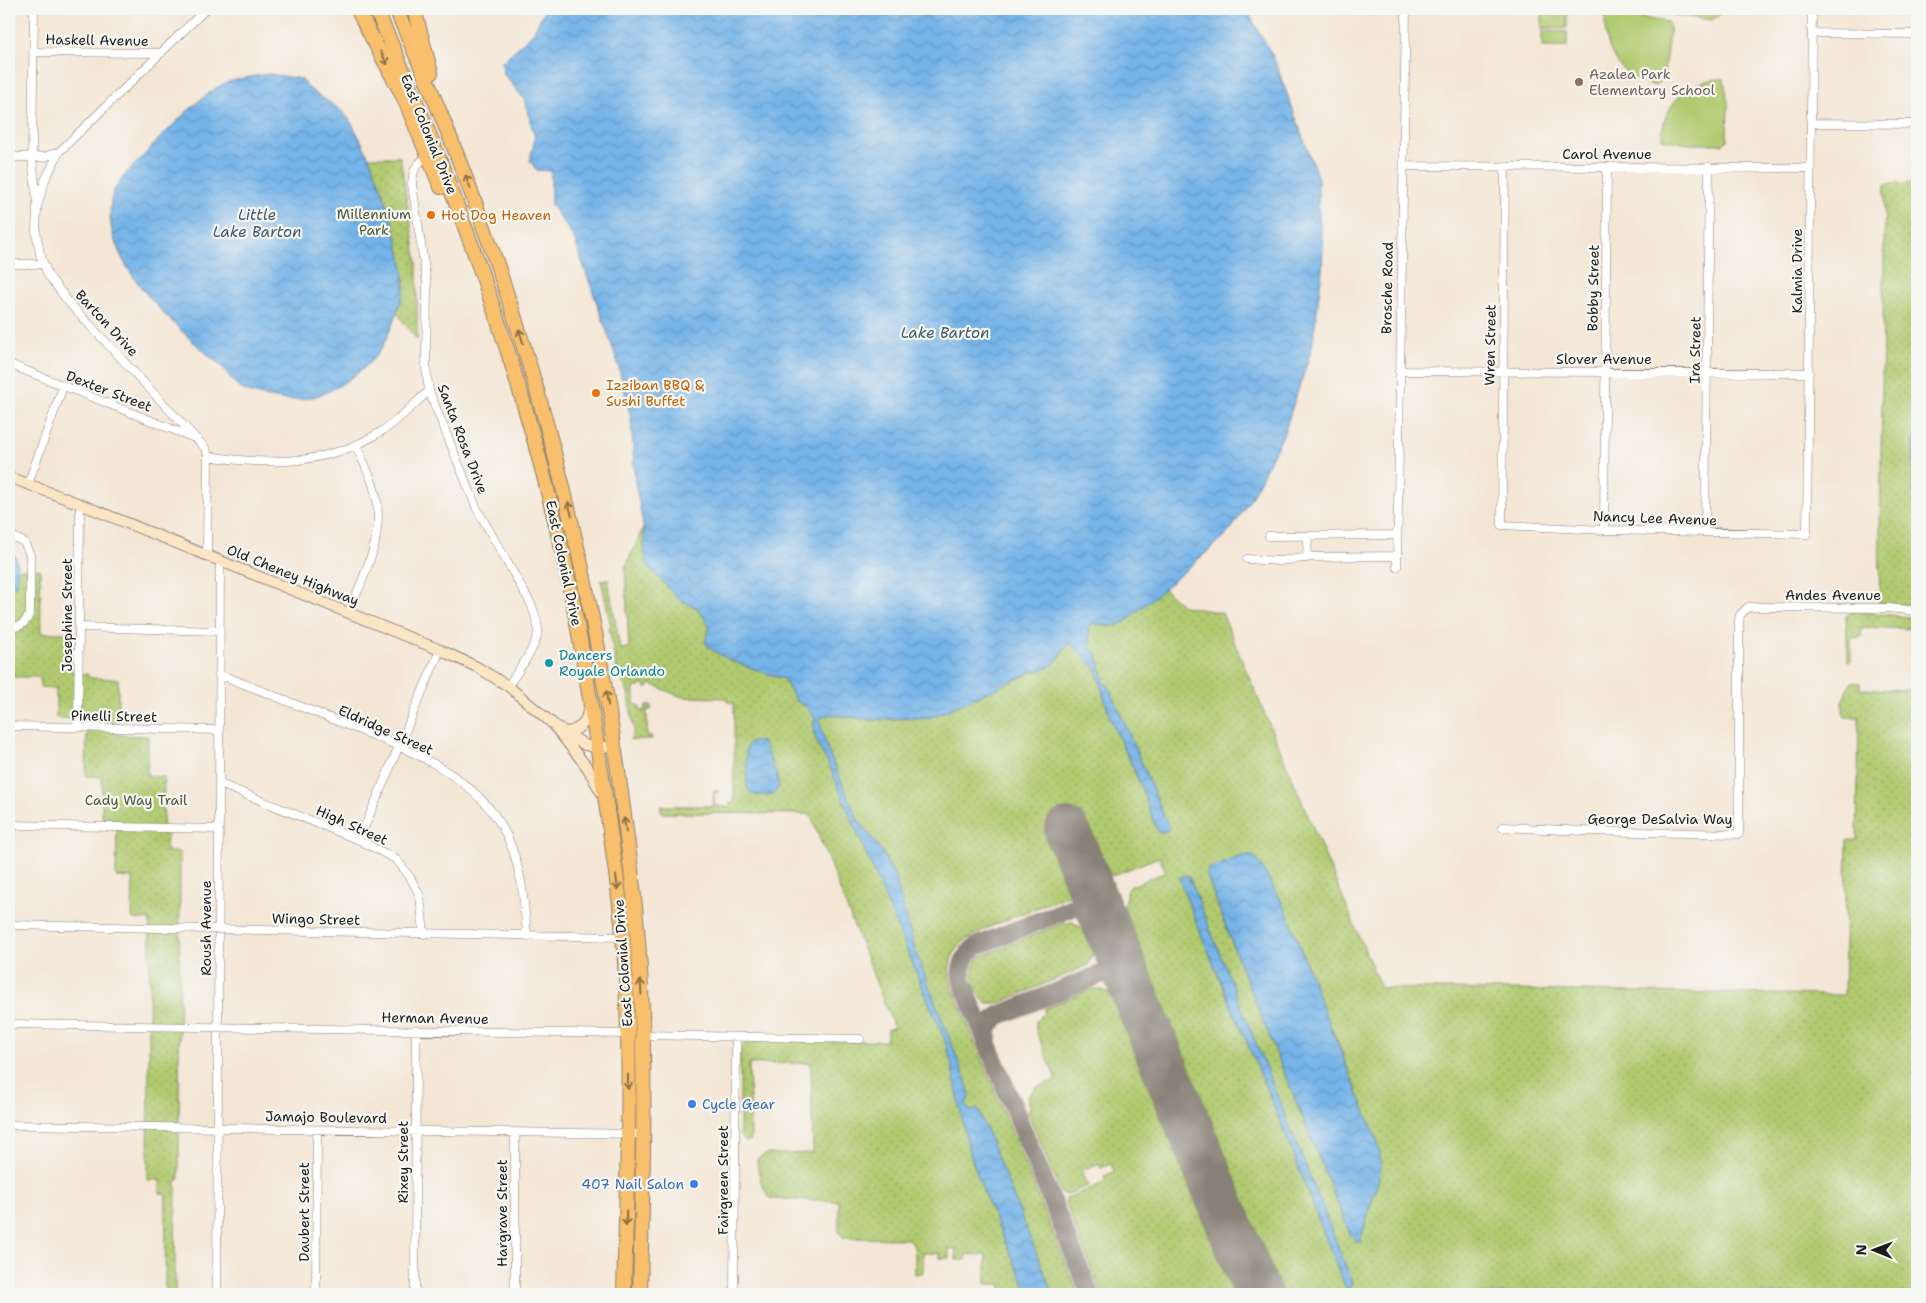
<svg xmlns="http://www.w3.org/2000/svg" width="1926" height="1303" viewBox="0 0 1926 1303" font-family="'Shantell Sans',sans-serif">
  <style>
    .grass { fill: url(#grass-dots); stroke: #667346; fill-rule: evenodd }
    .garden { fill: #b1ca70; stroke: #667346 }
    .water { fill: url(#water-waves); stroke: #486882 }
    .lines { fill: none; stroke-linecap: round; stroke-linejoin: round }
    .taxiway { stroke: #888178; stroke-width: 19 }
    .runway { stroke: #888178; stroke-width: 46 }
    .street-casing { stroke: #888178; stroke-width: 9 }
    .secondary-casing { stroke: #888178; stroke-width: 12 }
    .highway-casing { stroke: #888178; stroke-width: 16 }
    .street { stroke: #fff; stroke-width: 8 }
    .secondary { stroke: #fce5c4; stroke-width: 10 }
    .highway { stroke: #f8bf6c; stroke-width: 14 }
    .oneway { stroke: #8a6e44 }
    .education-dot { fill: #8d6e63; stroke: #f6f6f2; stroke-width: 2 }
    .food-dot { fill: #e8710a; stroke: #f6f6f2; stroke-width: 2 }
    .culture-dot { fill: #0f9aa8; stroke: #f6f6f2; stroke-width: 2 }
    .shop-dot { fill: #3f7fe0; stroke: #f6f6f2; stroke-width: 2 }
    .labels { text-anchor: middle; stroke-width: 4.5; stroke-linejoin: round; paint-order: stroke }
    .street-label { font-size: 14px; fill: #1c1c1c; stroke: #f6f6f2 }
    .education-label { font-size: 14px; fill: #785e54; stroke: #f6f6f2; text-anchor: start }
    .park-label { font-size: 14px; fill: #505939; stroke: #f6f6f2 }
    .food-label { font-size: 14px; fill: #c56008; stroke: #f6f6f2; text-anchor: start }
    .culture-label { font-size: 14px; fill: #0d838f; stroke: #f6f6f2; text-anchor: start }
    .shop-label { font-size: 14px; fill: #366cbe; stroke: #f6f6f2; text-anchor: start }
    .water-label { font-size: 15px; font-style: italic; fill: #3f586e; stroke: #f6f6f2 }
  </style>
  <defs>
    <pattern id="grass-dots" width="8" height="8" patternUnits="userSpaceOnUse" patternTransform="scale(1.25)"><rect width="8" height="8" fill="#b1ca70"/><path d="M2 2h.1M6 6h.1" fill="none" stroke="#98ad60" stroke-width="1.8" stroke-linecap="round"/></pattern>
    <pattern id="water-waves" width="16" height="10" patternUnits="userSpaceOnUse" patternTransform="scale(1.25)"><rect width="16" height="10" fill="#74b3e8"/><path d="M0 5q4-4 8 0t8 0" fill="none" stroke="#6499c6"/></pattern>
  </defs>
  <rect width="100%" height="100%" fill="#f6f6f2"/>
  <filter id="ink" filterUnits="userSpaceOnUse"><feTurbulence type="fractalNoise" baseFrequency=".02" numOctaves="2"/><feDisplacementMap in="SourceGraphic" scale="10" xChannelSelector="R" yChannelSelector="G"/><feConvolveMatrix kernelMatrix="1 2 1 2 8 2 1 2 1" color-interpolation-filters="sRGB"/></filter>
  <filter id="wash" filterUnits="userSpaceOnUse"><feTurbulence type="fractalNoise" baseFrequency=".0096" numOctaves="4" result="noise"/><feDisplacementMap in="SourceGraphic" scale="20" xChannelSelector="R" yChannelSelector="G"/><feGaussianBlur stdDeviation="1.12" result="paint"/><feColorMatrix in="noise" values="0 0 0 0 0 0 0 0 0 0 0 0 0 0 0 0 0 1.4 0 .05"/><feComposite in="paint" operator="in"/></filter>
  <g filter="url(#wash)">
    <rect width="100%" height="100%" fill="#f4e6d5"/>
    <path class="grass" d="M332,157h68l17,106v77l-77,-104z
      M1917,183v422l-38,-1 6,-420z
      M644,526l33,72 20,10 13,18 -5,16 24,18 55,19 12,22 22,11 51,8 20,-1 43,-2 100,-45c9,-2 21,-5 26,-13 5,-7 5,-12 13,-15l25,25 15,52 29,63c-9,-32 -15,-77 -37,-101l-7,-31 -5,-2 -2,-21 2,-6 34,-1 38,-34 20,18 39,7 159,375 463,7 3,-155h10l2,-123h-14c-5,-9 -1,-28 7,-35l8,1v6l56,1 1,-7v611h-634l-160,-389 3,-2v-11l5,-6 35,-14 -7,-15 -48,19 -23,-54 -42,17 23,56c-26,11 -92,33 -109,50 -12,12 -12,29 -7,44l125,305h-77v-10h-15v-29h-20v5h-10v-11h-7v9h-10v-5h-16v20l-8,1c-1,-12 3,-27 -6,-35l-65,-1 -5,-6v-31l-68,-2c-10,-10 -13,-26 -14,-40l9,-5 47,-1 -2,-90 -62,1 2,76 -5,2 -6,-6v-88l7,-7h139l2,-12 6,-1 -84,-214 -146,-1 -3,-2v-5h52l1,-15h6l-6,2 1,13 14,1 1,-4h4v-100l-6,-1 -2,-4 -44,-1 -32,-13 -3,5 -2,-4h-5l-1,2 -5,1v16l5,1 1,5 5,1 1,-6h5v5h-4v26h5v3l-22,1 4,-10 -6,-38 -11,-21 -8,-44 2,-1 -10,-46 7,-1 12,70 9,-1 -4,-80zM1186,875l163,414 -11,-19c-46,-133 -109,-260 -159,-392zM1207,876l119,140 17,37 12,188 -5,-7 -110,-270z
      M9,569h31l1,64h31v40l15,1 4,4 27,1v56l30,1 -1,40 17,1 -1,58h4l-1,17h14l-1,328 -3,1 -1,113h-10l1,-100 -6,-1v-13h-12l2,-260 -18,-1 1,-41 -17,-1 1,-58 -15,-1v-41l-16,-1 1,-57 -31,-1v-30l-16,-1v-10h-31z
      M1852,611l65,7v18h-2v-7l-53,-2 -1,10 -10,1v23l-3,1 -2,-46z
      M1073,922l9,6 11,25 -5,12 -88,38h-12c-14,-9 -22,-33 -8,-46l83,-34z
      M1092,989h8l10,5 123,300h-131l-37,-92 2,-4 39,-16 -2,-6 10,-4 -3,-8 -10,4 -2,-5 -17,7 1,7 5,6 -1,3 -21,9 -5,-2 -34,-83 3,-1 -2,-12 7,-9 21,-8 -20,-50v-9l9,-9 -1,-3z"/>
    <path class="garden" d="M1630,9h90l-1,6 -7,5z
      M1542,12h25v16h-25z
      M1606,12l61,10 3,5 -7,52 -7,7c-37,-8 -55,-38 -50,-74z
      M1542,31l25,1v15h-25z
      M1724,79l4,25 -1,36 -4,4h-35l-26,-5c-1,-34 28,-61 62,-60z"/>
    <path class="water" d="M545,9h701l27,47 45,122v30l5,37 -1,26 -10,77 -28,85 -33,65 -19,30 -10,11 -97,83 -13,5 -20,-4 -3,6 2,20 5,3 8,26 -1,5 6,3 60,142 -2,3 -9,2 -24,-65 -23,-47 -15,-52 -25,-25c-8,3 -8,8 -13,15 -5,9 -17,11 -26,13l-100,45 -63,3 -40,-6 -10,5 8,29 30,70 24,32 14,26 20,74 52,133 3,12 -4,9 2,5 4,2 6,-2 75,185h-24c-21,-46 -44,-92 -59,-141 -11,-37 -13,-75 -25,-112l-117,-278c-8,-14 -18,-28 -13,-45l-9,-11 -10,-6 -12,-22c-21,-8 -68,-19 -79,-37l5,-16 -13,-18 -20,-10 -30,-34 -3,-14v-20l-9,-49 -4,-63 -14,-58 -44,-124 -22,-31v-34l-15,-1 -6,-10 5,-22 -11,-39 -21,-26 -1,-11 31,-29z
      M269,74l32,5c12,19 40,24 51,45 22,39 37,80 47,124 3,13 6,27 5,41 -1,8 -4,14 -7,22 -11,31 -16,46 -45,66 -22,17 -49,27 -77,21 -11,-2 -25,-4 -35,-10 -8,-6 -13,-17 -21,-24 -43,-37 -122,-103 -107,-167 4,-17 22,-30 33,-43 18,-19 60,-64 83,-72 13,-4 28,-6 41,-8z
      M1917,256v240l-4,-3c-1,-41 4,-82 4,-123 0,-37 -8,-78 0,-114z
      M9,546c9,12 11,26 6,41l-6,-7z
      M762,741l15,34 2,13 -6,6c-9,2 -22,4 -26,-7l-1,-38 3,-6z
      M1242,856h11l6,6 28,50 39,104 52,126 3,20 -2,16 -19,64 -5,-1 -5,-7 -110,-270 -33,-88 1,-7z
      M1186,875l3,2 157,389 6,15 -3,9 -4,-3c-24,-60 -47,-121 -71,-181 -32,-76 -66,-151 -95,-228z"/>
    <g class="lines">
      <path class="taxiway" d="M987,1042l1,-16 10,-10 125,-51
        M1090,1294l-127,-310c-5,-15 1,-29 14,-38l119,-48"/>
      <path class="runway" d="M1067,831l191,463"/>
    </g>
  </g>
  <g filter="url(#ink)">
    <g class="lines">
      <g class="street-casing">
        <path id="street" d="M34,9l-2,148 5,46
          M206,9l-147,143 -14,28 -8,27 -1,24 4,23 8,21 22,29 136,145 2,7 -1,100
          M1812,33l105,1
          M33,52l128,1
          M1811,123l106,1
          M428,156c-12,8 -15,13 -16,28l15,100 -1,84 3,23 48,118 54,95c3,8 7,17 7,27 -1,16 -21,41 -30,55
          M9,157h35l15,-5
          M1404,166l407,2
          M1505,166l-3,359 102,5 203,4 5,-525
          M9,264h34
          M9,364l188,75
          M1399,371l410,2
          M208,456c61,10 121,9 174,-25 17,-11 32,-27 47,-40
          M28,484l35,-97
          M1604,530l3,-363
          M1705,532l4,-365
          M9,535l15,7 6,13v56c-3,12 -9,16 -21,17
          M1269,536l128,-1
          M1307,558l1,-22
          M1247,559l32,2 33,-4 85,-1
          M1397,567l9,-558
          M349,612c17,-42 39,-81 24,-127 -4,-13 -11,-26 -17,-39
          M79,627l140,4
          M219,674c38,15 75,30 113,45 59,24 132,47 168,104 21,35 24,74 27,113
          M9,726l210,4
          M78,727l2,-223
          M220,784l139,56 38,20 13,17 10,19 4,38
          M9,825l210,4
          M1502,827l83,4 154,3v-213l1,-6 8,-8 140,1 29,3
          M359,840l81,-190
          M9,925l614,12
          M9,1024l620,10
          M641,1035l219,4
          M9,1125l634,9
          M217,1294l3,-733
          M316,1294l1,-164
          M415,1294l1,-264
          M515,1294v-162
          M734,1294l2,-257"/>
      </g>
      <g class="secondary-casing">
        <path id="secondary" d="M9,477l71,27 360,146 37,17 31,19 45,38 32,21 13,3 16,-2
          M555,727l32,40 14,25
          M568,732c15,-4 18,-10 21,-25"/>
      </g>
      <g class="highway-casing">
        <path id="highway" d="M357,9l47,89 37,89
          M376,9c75,168 139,341 181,520 19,78 31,156 43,235 9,57 18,114 23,171 10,120 4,240 1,359
          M396,9c111,248 184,492 222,762 10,72 20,145 23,218 5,102 1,203 -1,305
          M414,9l17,64"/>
      </g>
      <use href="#street" class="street"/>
      <use href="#secondary" class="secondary"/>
      <use href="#highway" class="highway"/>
    </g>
    <defs><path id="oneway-shaft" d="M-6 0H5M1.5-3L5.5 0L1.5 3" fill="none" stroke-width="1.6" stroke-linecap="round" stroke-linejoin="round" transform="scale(1.25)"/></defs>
    <g class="oneway">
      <use href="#oneway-shaft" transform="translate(384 58) rotate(62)"/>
      <use href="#oneway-shaft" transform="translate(468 182) rotate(-111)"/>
      <use href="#oneway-shaft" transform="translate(521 336) rotate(-107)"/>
      <use href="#oneway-shaft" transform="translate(570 509) rotate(-104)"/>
      <use href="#oneway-shaft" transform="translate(607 698) rotate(-99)"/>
      <use href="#oneway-shaft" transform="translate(625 825) rotate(-98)"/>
      <use href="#oneway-shaft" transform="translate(617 883) rotate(83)"/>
      <use href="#oneway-shaft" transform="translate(641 987) rotate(-93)"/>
      <use href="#oneway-shaft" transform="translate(628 1082) rotate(90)"/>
      <use href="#oneway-shaft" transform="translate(626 1218) rotate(91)"/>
    </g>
  </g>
  <circle class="education-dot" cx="1579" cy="82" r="5"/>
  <g class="food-dot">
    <circle cx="431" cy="215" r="5"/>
    <circle cx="596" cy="393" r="5"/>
  </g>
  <circle class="culture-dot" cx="549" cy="663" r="5"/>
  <g class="shop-dot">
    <circle cx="692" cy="1104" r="5"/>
    <circle cx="694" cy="1184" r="5"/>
  </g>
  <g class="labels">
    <g class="street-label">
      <text transform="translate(97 40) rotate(1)" y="5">Haskell Avenue</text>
      <text transform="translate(429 134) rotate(68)" y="5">East Colonial Drive</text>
      <text x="1607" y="159">Carol Avenue</text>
      <text transform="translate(1797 271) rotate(-90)" y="5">Kalmia Drive</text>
      <text transform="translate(1387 288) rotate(-89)" y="5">Brosche Road</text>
      <text transform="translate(1593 288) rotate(-89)" y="5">Bobby Street</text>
      <text transform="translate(107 323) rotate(47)" y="5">Barton Drive</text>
      <text transform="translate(1490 345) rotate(-89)" y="5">Wren Street</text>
      <text transform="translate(1695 350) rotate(-89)" y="5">Ira Street</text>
      <text x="1604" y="364">Slover Avenue</text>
      <text transform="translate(109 391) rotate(21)" y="5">Dexter Street</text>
      <text transform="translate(463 439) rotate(69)" y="5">Santa Rosa Drive</text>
      <text transform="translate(1655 518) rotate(2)" y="5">Nancy Lee Avenue</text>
      <text transform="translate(564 563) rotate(78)" y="5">East Colonial Drive</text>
      <text transform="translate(293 575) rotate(22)" y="5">Old Cheney Highway</text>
      <text x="1833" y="600">Andes Avenue</text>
      <text transform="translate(67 615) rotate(-90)" y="5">Josephine Street</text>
      <text transform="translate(114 716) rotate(1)" y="5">Pinelli Street</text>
      <text transform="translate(386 730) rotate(24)" y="5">Eldridge Street</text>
      <text x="1660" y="824">George DeSalvia Way</text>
      <text transform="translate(352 825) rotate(24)" y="5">High Street</text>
      <text transform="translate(316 919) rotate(1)" y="5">Wingo Street</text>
      <text transform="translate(206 928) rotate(-90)" y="5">Roush Avenue</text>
      <text transform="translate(623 963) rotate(-94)" y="5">East Colonial Drive</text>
      <text transform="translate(435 1018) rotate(1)" y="5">Herman Avenue</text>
      <text transform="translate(326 1117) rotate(1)" y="5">Jamajo Boulevard</text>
      <text transform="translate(403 1162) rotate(-90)" y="5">Rixey Street</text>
      <text transform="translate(723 1180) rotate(-90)" y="5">Fairgreen Street</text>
      <text transform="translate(304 1212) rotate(-90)" y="5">Daubert Street</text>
      <text transform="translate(502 1213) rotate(-90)" y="5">Hargrave Street</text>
    </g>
    <g class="education-label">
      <text x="1589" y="79">Azalea Park<tspan x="1589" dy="16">Elementary School</tspan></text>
    </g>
    <g class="park-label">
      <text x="374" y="219">Millennium<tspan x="374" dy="16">Park</tspan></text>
      <text x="136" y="805">Cady Way Trail</text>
    </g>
    <g class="food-label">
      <text x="441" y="220">Hot Dog Heaven</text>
      <text x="606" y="390">Izziban BBQ &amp;<tspan x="606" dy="16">Sushi Buffet</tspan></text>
    </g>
    <g class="culture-label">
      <text x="559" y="660">Dancers<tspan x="559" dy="16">Royale Orlando</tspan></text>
    </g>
    <g class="shop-label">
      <text x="702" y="1109">Cycle Gear</text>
      <text x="684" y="1189" text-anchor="end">407 Nail Salon</text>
    </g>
    <g class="water-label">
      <text x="257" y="220">Little<tspan x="257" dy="17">Lake Barton</tspan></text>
      <text x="945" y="338">Lake Barton</text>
    </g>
  </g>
  <rect width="1926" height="1303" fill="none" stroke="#f6f6f2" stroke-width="30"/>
  <g transform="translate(1874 1250) rotate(271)" stroke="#f6f6f2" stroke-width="4" paint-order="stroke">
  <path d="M0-4L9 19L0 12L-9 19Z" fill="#1c1c1c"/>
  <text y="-8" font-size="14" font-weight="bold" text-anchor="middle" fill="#1c1c1c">N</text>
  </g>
</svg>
